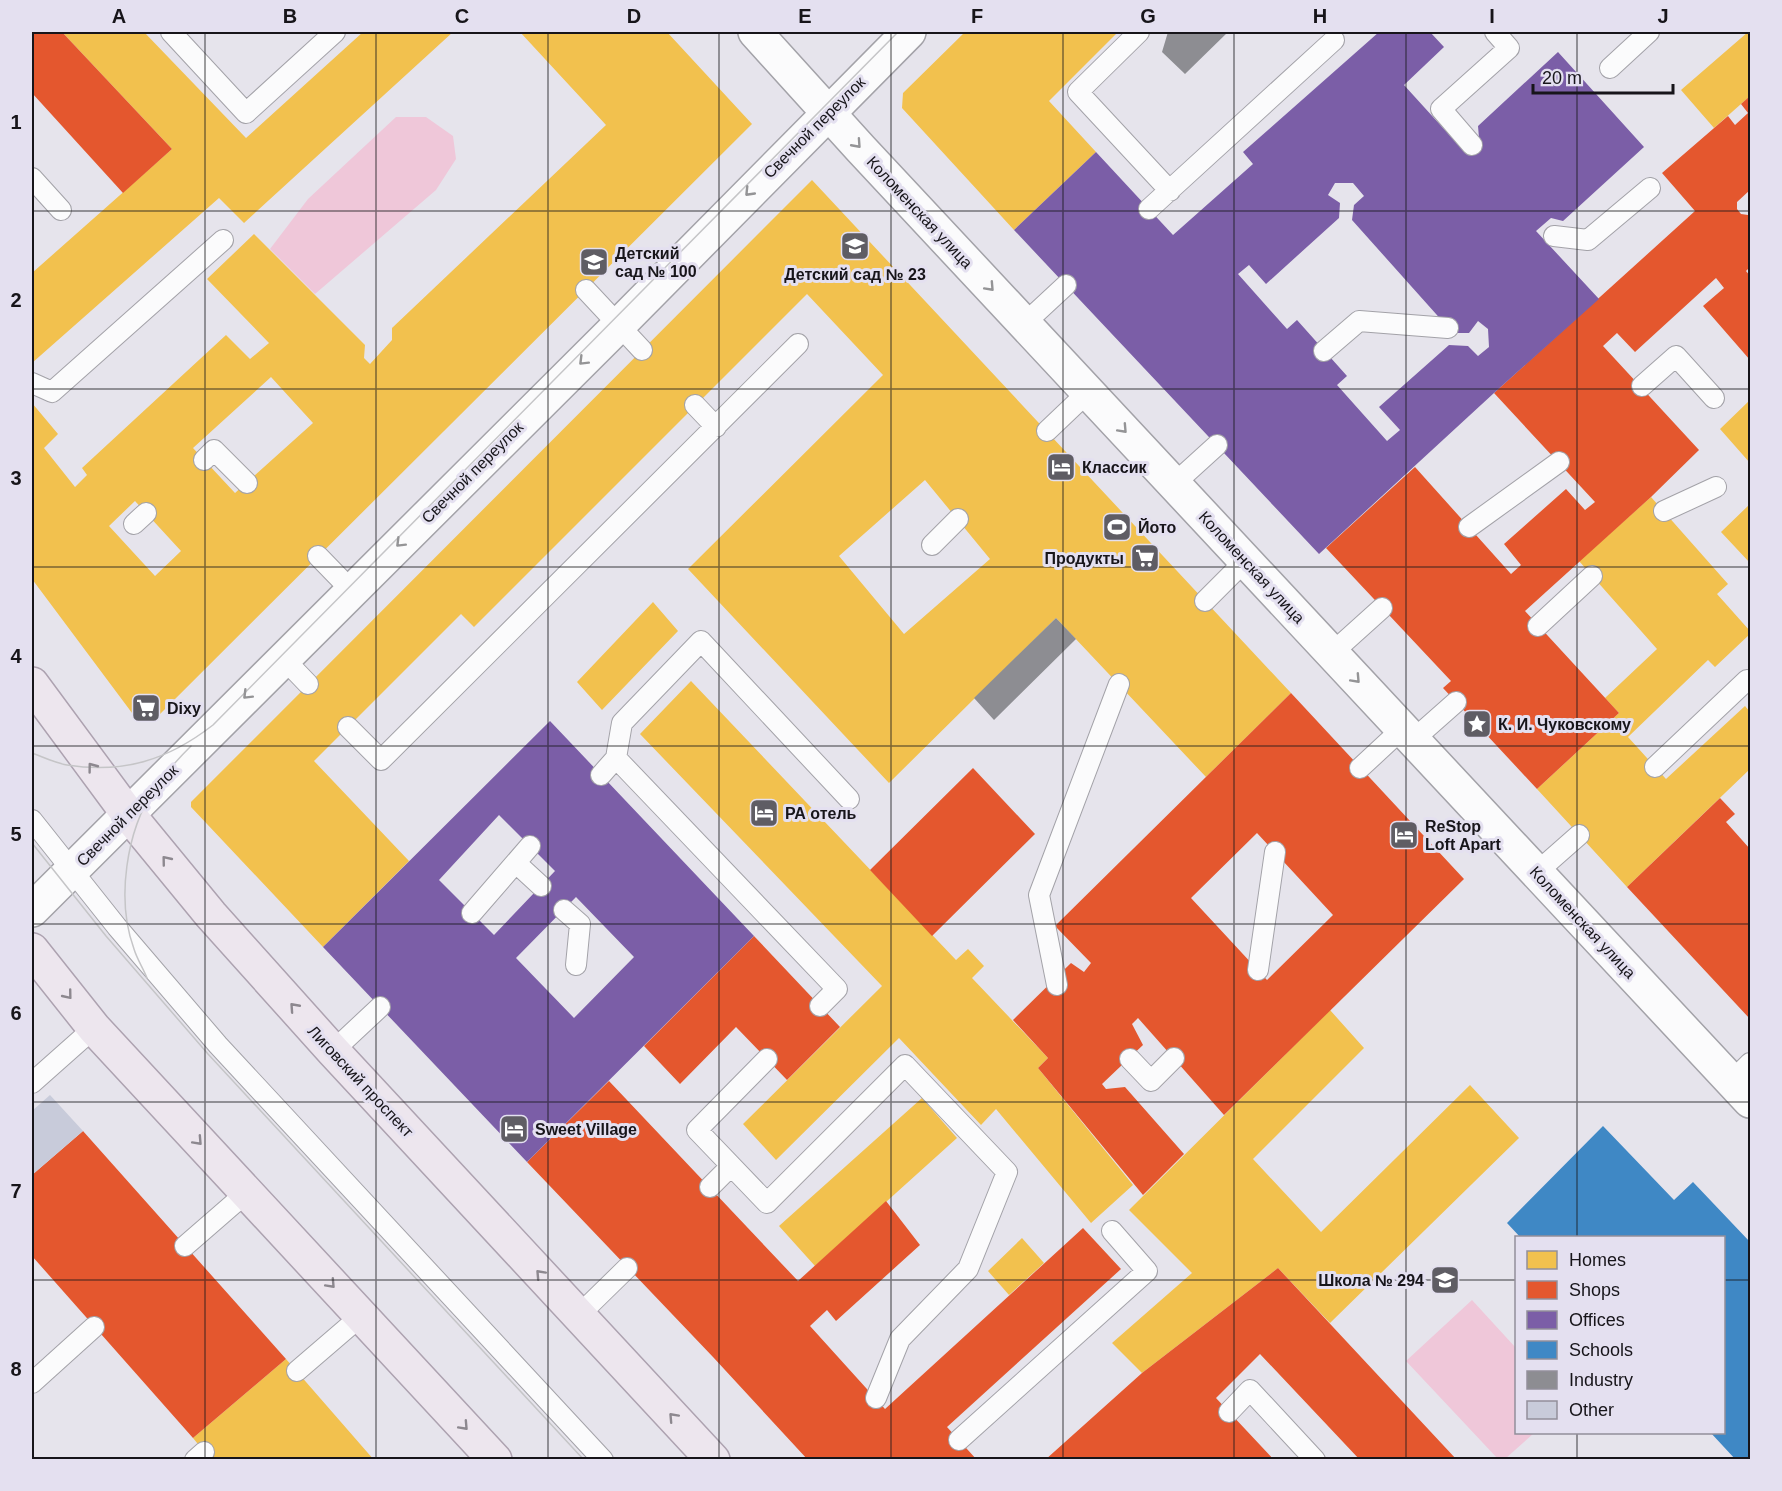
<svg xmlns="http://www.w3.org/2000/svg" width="1782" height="1491" viewBox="0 0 1782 1491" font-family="Helvetica,sans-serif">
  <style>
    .green { fill: #efc7d9 }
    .homes { fill: #f2c14e; fill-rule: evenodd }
    .shops { fill: #e4572e; fill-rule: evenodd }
    .offices { fill: #7b5ea7; fill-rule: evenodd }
    .schools { fill: #3f88c5 }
    .industry { fill: #8d8d92 }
    .building { fill: #c8cbda }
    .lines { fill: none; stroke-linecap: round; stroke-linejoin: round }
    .lane-casing { stroke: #a3a2a8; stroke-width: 22 }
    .street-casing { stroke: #a3a2a8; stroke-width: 36 }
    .secondary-casing { stroke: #a3a2a8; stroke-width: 36 }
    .primary-casing { stroke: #ada2b0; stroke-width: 36 }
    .lane { stroke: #fbfbfc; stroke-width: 20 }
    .street { stroke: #fbfbfc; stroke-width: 33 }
    .secondary { stroke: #fbfbfc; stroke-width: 33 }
    .primary { stroke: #ede6ee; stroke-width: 33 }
    .tram { stroke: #c5c5c7; stroke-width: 1.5 }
    .oneway { stroke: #949496 }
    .oneway2 { stroke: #8d888f }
    .grid { fill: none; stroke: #17151a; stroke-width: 1.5; stroke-opacity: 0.55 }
    .labels { text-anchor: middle; stroke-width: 6; stroke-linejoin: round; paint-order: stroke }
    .street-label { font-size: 16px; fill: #17151a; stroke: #e4e0f0 }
    .poi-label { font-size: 16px; font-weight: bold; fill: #17151a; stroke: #e4e0f0; text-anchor: start }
    .neatline { fill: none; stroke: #17151a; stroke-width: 2 }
    .grid-label { font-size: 20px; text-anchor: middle; font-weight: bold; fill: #17151a }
  </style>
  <rect width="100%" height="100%" fill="#e6e4ec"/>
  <path class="green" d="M396,117h30l27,19 3,23 -20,31 -121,104 -45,-45 38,-50z
    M1472,1300l44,48v84l18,1 -29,26h-7l-92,-98z"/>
  <path class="homes" d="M62,32h82l102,106 117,-106h90l-209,191 -25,-25 -187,165v-90l140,-124z
    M520,32h147l85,92 -599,597 -9,1 -9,-5 -103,-138v-176l26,31 -14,14 31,39 12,-12 -5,-7 144,-133 24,24 19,-16 -62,-64 47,-45 111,111 -1,13 6,6 22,-24v-12l214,-203zM271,377l42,46 -78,70 -42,-45zM135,501l46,50 -26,25 -46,-50z
    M965,32h153l-69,69 47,51 -82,78 -112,-122 1,-15z
    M1748,32h2v64l-36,32 -33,-38z
    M812,180l479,513 -85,84 -150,-159 -167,165 -201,-214 195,-194 -76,-81 -333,333 -13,-13 -147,147 95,100 -86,86 -132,-140v-5zM925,480l65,79 -86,75 -65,-78z
    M1750,400v63l-30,-34z
    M1651,497l77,87 -11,10 33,37v3l-35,33 -7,-7 -80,77 38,42 79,-73 5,6v57l-123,118 -90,-98 82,-76 -14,-15 52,-49 -78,-88z
    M1750,504v59l-29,-31z
    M653,602l25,29 -76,79 -25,-28z
    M691,681l265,279 12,-11 16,17 -12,12 76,80 -10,10 95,117 -42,38 -95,-114 -15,16 -82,-87 -123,122 -33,-36 139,-138 -242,-252z
    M1330,1010l34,38 -111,111 68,73 149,-147 49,53 -189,185 -52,-55 -136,105 -30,-30 80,-70 -63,-63z
    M922,1098l35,40 -142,128 -36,-40z
    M1022,1238l22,25 -35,32 -21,-24z
    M286,1359l88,101h-163l-18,-22z"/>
  <path class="shops" d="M32,32h30l110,117 -49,44 -91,-100z
    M1750,96v94l-13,12v7l4,5 7,1 2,-2v54l-4,4 4,5v84l-47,-54 21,-18 -8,-10 -81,74 -18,-19 -14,13 96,104 -48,47 -126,114 94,102 -82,76 -94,-101 8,-7 -125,-133 89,-81 96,107 10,-9 -17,-21 62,-55 19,21 10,-8 -101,-109 201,-182 -33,-38 66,-57 7,9 13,-12 -7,-9z
    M1291,693l173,186 -240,236 -86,-97 -6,6 11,21 -41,39 4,5 19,-2 59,67 -41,41 -105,-127 10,-10 -35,-38 58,-57 13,9 7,-9 -36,-37zM1257,833l76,82 -66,65 -76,-82z
    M973,768l62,66 -103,102 -62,-66z
    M1720,798l15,16 -9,8 24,27v170l-123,-132z
    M754,936l86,91 -53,53 -51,-53 -56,57 -36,-38z
    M609,1081l189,200 88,-80 34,44 -84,76 -9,-11 -17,16 75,83 198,-181 38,41 -174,158 30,33h-169l-95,-103 -186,-195z
    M83,1131l203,228 -93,79 -161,-182v-81z
    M1278,1268l179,192h-97l-100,-106 -44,44 58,62h-229l97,-87z"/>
  <path class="offices" d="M1379,32h51l14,15 -40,38 60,66 15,-13 -1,-12 80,-74 86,95 -81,74 -12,-3 -15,13 63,68 -105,94 -175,161 -305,-324 82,-78 77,83 80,-71 -10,-12zM1335,183h18l11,13 -10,9 -2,15 101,113h16l9,-12 10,8 1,18 -11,9 -10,-10 -19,-1 -70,62 21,23 -13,11 -50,-56 10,-9 -50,-56 -10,9 -49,-55 11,-9 17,19 73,-66 1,-15 -12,-8z
    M550,721l204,215 -227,226 -204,-215zM499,815l56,56 -61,64 -55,-55zM576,897l58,60 -60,61 -58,-60z"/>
  <path class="schools" d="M1603,1126l71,74 19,-18 57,60v218h-14l-26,-28h14v-194h-203l-14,-15z"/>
  <path class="industry" d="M1168,32h60l-43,42 -23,-22z
    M1056,618l20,21 -82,81 -20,-22z"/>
  <path class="building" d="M50,1095l33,36 -51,44v-64z"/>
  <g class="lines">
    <g class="lane-casing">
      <path id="lane" d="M171,32l75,81 89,-81
        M1139,32l-61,60 92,99
        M1610,68l39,-36
        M1472,145l-31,-36 68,-61 -14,-16
        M32,178l29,32
        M1149,209l185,-169
        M1554,236l34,4 62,-52
        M586,290l56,60
        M1024,324l42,-39
        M1324,351l35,-30 89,7
        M32,383l20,9 171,-152
        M1642,386l34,-30 38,42
        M695,405l21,22
        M1047,431l41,-39
        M204,460l10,-10 33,33
        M1174,484l43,-39
        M1664,511l52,-24
        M134,524l12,-11
        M1469,527l90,-65
        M932,545l26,-26
        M318,556l34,35
        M1205,601l40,-40
        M1538,626l54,-50
        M1332,653l50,-45
        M284,659l24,25
        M348,727l33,33 417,-416
        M1413,740l43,-38
        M616,758l221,231 -17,17
        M1655,767l92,-87 3,3
        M1360,768l42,-39
        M601,775l15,-17 6,-35 79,-82 148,158
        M32,820l85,107 101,118 385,415
        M516,863l25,23
        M1537,872l42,-37
        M564,910l16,14 -4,41
        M472,913l58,-67
        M1258,970l17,-118
        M1057,985l-18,-90 80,-211
        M333,1051l47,-44
        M767,1059l-70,71 70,73 138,-138 102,107 -39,97 -68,70 -24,59
        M1130,1059l21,22 23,-23
        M1732,1081l18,-18
        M32,1083l62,-55
        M710,1187l21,-21
        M185,1246l61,-53
        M579,1315l48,-47
        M297,1371l64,-55
        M32,1383l62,-56
        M1229,1412l21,-22 65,70
        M959,1440l188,-169 -35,-40
        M195,1460l9,-8"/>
    </g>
    <g class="street-casing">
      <path id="street" d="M755,32l106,117 889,952"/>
    </g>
    <g class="secondary-casing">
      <path id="secondary" d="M32,910l586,-584 291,-294"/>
    </g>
    <g class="primary-casing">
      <path id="primary" d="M32,684l96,130 83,101 122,136 380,409
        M32,950l62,78 401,432"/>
    </g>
    <use href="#lane" class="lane"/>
    <use href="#street" class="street"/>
    <use href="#secondary" class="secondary"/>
    <use href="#primary" class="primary"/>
    <path class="tram" d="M32,753c11,4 23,10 35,12 56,9 101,-5 146,-40l685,-693
      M32,843l74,93 102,118 376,406
      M147,978c-4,-10 -10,-19 -13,-29 -18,-49 -8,-118 21,-161 10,-15 23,-29 36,-42"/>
  </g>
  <defs><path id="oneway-chevron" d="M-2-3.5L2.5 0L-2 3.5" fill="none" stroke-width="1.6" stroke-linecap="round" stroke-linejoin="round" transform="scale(1.5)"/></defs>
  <g class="oneway">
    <use href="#oneway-chevron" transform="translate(857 144) rotate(48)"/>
    <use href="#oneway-chevron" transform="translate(749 192) rotate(134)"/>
    <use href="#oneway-chevron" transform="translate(990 287) rotate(47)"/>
    <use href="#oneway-chevron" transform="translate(583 361) rotate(135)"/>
    <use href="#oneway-chevron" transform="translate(1123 429) rotate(47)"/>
    <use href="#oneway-chevron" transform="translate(400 543) rotate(135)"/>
    <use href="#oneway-chevron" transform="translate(1356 679) rotate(47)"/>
    <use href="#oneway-chevron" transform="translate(247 695) rotate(135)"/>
  </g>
  <g class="oneway2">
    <use href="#oneway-chevron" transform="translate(92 767) rotate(-127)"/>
    <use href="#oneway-chevron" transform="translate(166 860) rotate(-129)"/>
    <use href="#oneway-chevron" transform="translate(68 995) rotate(51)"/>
    <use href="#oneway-chevron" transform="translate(294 1007) rotate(-132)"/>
    <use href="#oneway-chevron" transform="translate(198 1141) rotate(47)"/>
    <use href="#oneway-chevron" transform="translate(540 1274) rotate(-133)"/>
    <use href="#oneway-chevron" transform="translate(331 1284) rotate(47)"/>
    <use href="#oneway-chevron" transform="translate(673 1417) rotate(-133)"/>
    <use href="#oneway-chevron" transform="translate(464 1426) rotate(47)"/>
  </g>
  <path class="grid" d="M205,32v1428M376,32v1428M548,32v1428M719,32v1428M891,32v1428M1063,32v1428M1234,32v1428M1406,32v1428M1577,32v1206M32,211h1718M32,389h1718M32,567h1718M32,746h1718M32,924h1718M32,1102h1718M32,1280h1484M1724,1280h26M1577,1432v28"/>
  <defs>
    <g id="school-square" transform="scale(1.5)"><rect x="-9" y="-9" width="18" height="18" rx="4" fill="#5f5d64" stroke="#e4e0f0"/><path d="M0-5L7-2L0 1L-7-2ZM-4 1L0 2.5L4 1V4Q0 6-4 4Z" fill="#fff"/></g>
    <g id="hotel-square" transform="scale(1.5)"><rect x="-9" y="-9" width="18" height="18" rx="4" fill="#5f5d64" stroke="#e4e0f0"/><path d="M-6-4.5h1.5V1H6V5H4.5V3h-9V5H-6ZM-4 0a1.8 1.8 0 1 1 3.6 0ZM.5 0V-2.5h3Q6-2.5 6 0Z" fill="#fff"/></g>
    <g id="stadium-square" transform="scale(1.5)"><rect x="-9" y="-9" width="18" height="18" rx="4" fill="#5f5d64" stroke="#e4e0f0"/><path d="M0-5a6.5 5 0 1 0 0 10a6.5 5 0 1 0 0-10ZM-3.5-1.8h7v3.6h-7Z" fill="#fff"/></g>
    <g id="supermarket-square" transform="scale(1.5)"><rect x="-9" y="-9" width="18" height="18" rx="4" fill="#5f5d64" stroke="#e4e0f0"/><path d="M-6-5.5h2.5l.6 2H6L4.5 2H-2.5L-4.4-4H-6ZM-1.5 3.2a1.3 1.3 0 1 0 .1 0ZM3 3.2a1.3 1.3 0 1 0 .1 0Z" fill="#fff"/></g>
    <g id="sight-square" transform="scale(1.5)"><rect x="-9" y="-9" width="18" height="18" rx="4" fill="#5f5d64" stroke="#e4e0f0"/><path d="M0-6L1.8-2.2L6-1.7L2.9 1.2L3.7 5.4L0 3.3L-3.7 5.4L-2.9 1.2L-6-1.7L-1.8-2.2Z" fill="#fff"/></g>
  </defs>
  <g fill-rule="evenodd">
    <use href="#school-square" x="855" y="246"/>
    <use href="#school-square" x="594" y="262"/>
    <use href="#hotel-square" x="1061" y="467"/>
    <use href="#stadium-square" x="1117" y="527"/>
    <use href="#supermarket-square" x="1145" y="558"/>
    <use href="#supermarket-square" x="146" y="708"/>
    <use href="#sight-square" x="1477" y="724"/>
    <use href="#hotel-square" x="764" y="813"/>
    <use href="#hotel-square" x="1404" y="835"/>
    <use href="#hotel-square" x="514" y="1129"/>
    <use href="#school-square" x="1445" y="1280"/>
  </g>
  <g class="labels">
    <g class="street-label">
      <text transform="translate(814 127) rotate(-45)" y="6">Свечной переулок</text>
      <text transform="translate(920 212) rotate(47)" y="6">Коломенская улица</text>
      <text transform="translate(472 472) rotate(-45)" y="6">Свечной переулок</text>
      <text transform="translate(1252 567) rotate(47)" y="6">Коломенская улица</text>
      <text transform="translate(127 815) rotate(-45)" y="6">Свечной переулок</text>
      <text transform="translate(1583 922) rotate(47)" y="6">Коломенская улица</text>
      <text transform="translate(361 1081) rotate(47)" y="6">Лиговский проспект</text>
    </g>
    <g class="poi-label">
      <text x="615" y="259">Детский<tspan x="615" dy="18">сад № 100</tspan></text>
      <text x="855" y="280" text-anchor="middle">Детский сад № 23</text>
      <text x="1082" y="473">Классик</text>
      <text x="1138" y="533">Йото</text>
      <text x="1124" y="564" text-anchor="end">Продукты</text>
      <text x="167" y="714">Dixy</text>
      <text x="1498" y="730">К. И. Чуковскому</text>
      <text x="785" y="819">РА отель</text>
      <text x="1425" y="832">ReStop<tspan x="1425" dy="18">Loft Apart</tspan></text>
      <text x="535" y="1135">Sweet Village</text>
      <text x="1424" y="1286" text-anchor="end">Школа № 294</text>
    </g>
  </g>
  <rect width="1782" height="1491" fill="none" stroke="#e4e0f0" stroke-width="66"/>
  <rect x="1515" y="1236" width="210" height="198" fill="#e4e0f0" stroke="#928f9a" stroke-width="1.5"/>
  <rect x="1527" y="1251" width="30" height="18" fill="#f2c14e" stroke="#928f9a" stroke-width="1.5"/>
  <text x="1569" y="1266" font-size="18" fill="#17151a">Homes</text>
  <rect x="1527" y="1281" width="30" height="18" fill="#e4572e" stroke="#928f9a" stroke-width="1.5"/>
  <text x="1569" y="1296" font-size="18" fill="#17151a">Shops</text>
  <rect x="1527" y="1311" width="30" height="18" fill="#7b5ea7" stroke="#928f9a" stroke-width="1.5"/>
  <text x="1569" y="1326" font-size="18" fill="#17151a">Offices</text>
  <rect x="1527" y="1341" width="30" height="18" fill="#3f88c5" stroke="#928f9a" stroke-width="1.5"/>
  <text x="1569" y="1356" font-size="18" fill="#17151a">Schools</text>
  <rect x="1527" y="1371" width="30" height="18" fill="#8d8d92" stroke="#928f9a" stroke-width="1.5"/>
  <text x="1569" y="1386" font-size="18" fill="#17151a">Industry</text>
  <rect x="1527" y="1401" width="30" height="18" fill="#c8cbda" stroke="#928f9a" stroke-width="1.5"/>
  <text x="1569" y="1416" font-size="18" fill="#17151a">Other</text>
  <path d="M1533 84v9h140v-9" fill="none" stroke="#17151a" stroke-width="3"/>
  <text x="1542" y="84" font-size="18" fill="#17151a" stroke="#e4e0f0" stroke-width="4.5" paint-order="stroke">20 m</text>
  <rect x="33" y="33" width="1716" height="1425" class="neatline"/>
  <g class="grid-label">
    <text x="119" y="23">A</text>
    <text x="290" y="23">B</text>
    <text x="462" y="23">C</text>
    <text x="634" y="23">D</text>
    <text x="805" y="23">E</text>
    <text x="977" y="23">F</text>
    <text x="1148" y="23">G</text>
    <text x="1320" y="23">H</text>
    <text x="1492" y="23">I</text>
    <text x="1663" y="23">J</text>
    <text x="16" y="129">1</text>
    <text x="16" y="307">2</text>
    <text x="16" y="485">3</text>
    <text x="16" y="663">4</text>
    <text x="16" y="841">5</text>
    <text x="16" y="1020">6</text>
    <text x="16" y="1198">7</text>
    <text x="16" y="1376">8</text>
  </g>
</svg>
